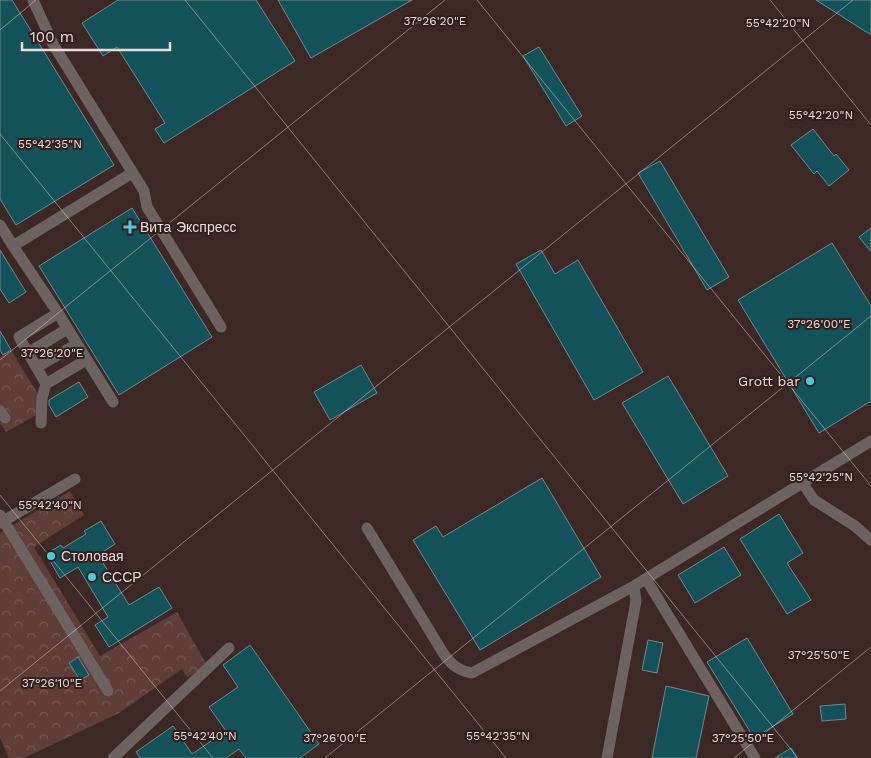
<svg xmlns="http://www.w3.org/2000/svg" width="871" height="758" viewBox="0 0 871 758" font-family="'Work Sans',sans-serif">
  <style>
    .forest { fill: url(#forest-crowns) }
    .building { fill: #135259; stroke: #6e888b }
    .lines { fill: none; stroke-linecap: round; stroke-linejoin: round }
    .minor { stroke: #6c6260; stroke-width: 11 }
    .ticks { fill: none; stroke: #e9dcda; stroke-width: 1; stroke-opacity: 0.45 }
    .poi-dot { fill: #52cbd9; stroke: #311f1c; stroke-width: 2 }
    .labels { text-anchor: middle; stroke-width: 4; stroke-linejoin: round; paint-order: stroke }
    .poi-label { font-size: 14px; fill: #e9dcda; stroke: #311f1c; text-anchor: start }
    .ticks-label { font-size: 12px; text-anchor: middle; fill: #e9dcda; stroke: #311f1c; stroke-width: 4; stroke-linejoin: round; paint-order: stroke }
  </style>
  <defs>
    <pattern id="forest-crowns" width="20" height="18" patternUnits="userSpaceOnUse" patternTransform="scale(1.25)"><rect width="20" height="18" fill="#5f3d38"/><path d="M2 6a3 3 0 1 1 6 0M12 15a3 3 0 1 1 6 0" fill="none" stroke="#765854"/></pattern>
  </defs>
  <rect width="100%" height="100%" fill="#3c2926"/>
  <path class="forest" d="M11,350l36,59 -41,23 -6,-9 5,-5 -5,-7v-54z
    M70,491l14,24 -50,32 66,109 77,-44 31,55 -21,10 -5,-8 -63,44 -95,45h-15l-9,-20v-205z"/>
  <path class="building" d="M0,0h12l102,165 -98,60 -16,-26z
    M118,0h138l39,61 -131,82 -9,-14 10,-6 -48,-76 -14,9 -21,-33z
    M278,0h134l-101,58z
    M816,0h55v35z
    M539,47l43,69 -16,10 -43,-70z
    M813,129l21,27 2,-2 13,16 -20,16 -12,-15 -3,3 -23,-29z
    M660,161l69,116 -22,13 -69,-117z
    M132,208l80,129 -93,58 -80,-129z
    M871,228v24l-12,-15z
    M832,243l39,63v95l-52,32 -81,-133z
    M0,250l26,42 -17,11 -9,-14z
    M541,250l14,24 23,-14 65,112 -49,28 -78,-136z
    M0,331l11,19 -8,5 -3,-5z
    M361,365l16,28 -47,27 -16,-28z
    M668,376l60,100 -45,28 -61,-101z
    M79,382l9,15 -32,20 -7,-12v-5z
    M542,478l59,99 -121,73 -67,-110 23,-14 7,11z
    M779,514l24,39 -16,10 24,37 -24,14 -47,-75z
    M101,521l14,23 -17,11 31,50 30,-18 13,21 -63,39 -14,-22 13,-8 -30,-50 -18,11 -14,-24 15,-9 2,3 23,-14 -2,-3z
    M724,547l17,28 -46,28 -17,-28z
    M747,638l46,76 -39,24 -47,-76z
    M648,640l15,3 -6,30 -15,-3z
    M250,645l69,99 -19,14h-54l-7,-9 -13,9h-86l-4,-6 37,-26 19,28 34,-23 -17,-24 29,-20 -15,-22z
    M78,657l11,18 -9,5 -11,-17z
    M666,686l43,10 -13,62h-44z
    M845,704l1,15 -24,2 -2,-15z
    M791,748l6,10h-22z"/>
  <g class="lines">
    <path class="minor" d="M33,0l20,44 91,147 3,16 74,120
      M0,225l13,21
      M28,353l39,-24
      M37,367l40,-23
      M46,384l40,-24
      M113,402l-55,-89 -45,-67 119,-73
      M0,411l5,7
      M41,423l1,-25 4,-14 -27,-47 39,-24
      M802,482l12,18 41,26 16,14
      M0,515l108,176
      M0,523l75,-44
      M367,528l78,128c8,10 15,15 27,17l162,-87 237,-145
      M646,579l109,179
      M113,758l116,-110
      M607,758l29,-157 -2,-15"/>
  </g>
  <path class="ticks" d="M185,0l613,758M477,0l394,486M770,0l101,125M0,30l36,-30M0,134l506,624M0,360l445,-360M0,495l213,263M0,691l853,-691M325,758l546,-442M734,758l137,-111"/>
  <g class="poi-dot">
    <path d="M127.5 219.5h5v5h5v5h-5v5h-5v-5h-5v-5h5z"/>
    <circle cx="810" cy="381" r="5"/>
    <circle cx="51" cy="556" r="5"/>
    <circle cx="92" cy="577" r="5"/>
  </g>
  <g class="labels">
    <g class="poi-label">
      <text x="140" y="232">Вита Экспресс</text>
      <text x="800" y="386" text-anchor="end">Grott bar</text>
      <text x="61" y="561">Столовая</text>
      <text x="102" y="582">СССР</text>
    </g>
  </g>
  <g class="ticks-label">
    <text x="435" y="25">37°26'20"E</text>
    <text x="778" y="27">55°42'20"N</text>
    <text x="821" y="119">55°42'20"N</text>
    <text x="50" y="148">55°42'35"N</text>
    <text x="819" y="328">37°26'00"E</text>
    <text x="52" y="357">37°26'20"E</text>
    <text x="821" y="481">55°42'25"N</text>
    <text x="50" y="509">55°42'40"N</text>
    <text x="819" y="659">37°25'50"E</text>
    <text x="52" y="687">37°26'10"E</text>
    <text x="205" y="740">55°42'40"N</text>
    <text x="498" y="740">55°42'35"N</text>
    <text x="335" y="742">37°26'00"E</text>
    <text x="743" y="742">37°25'50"E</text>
  </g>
  <path d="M22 42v8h148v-8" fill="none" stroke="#e9dcda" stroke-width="2.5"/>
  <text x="30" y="42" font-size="15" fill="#e9dcda" stroke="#311f1c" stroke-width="4" paint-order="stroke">100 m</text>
</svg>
